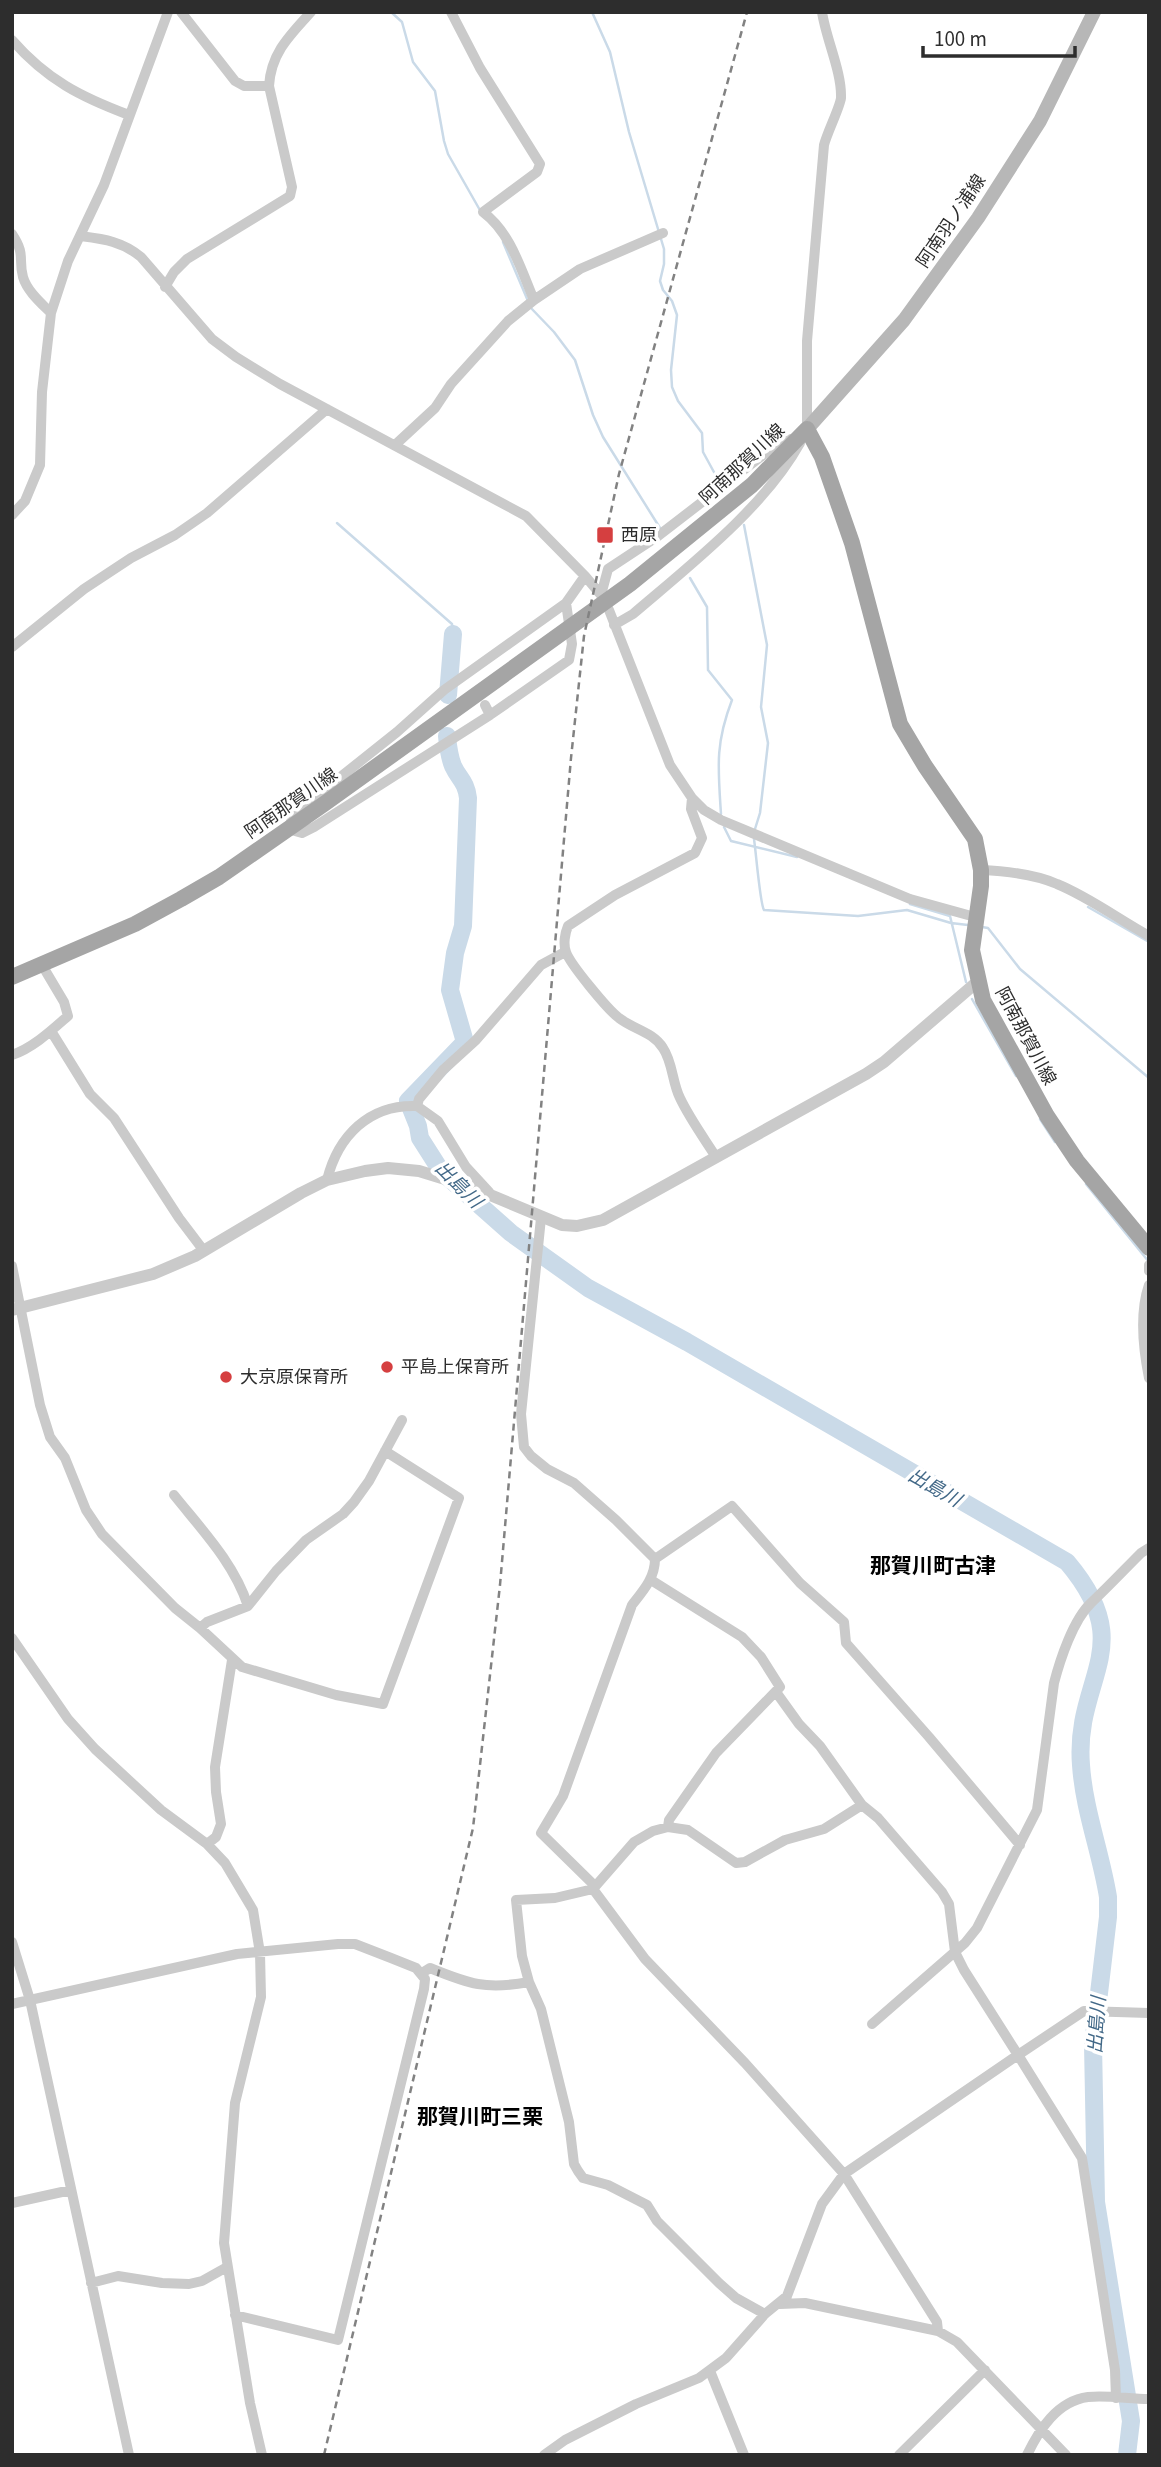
<svg xmlns="http://www.w3.org/2000/svg" width="1161" height="2467" viewBox="0 0 1161 2467" font-family="'Source Sans 3','Noto Sans JP',sans-serif">
  <style>
    .lines { fill: none; stroke-linecap: round; stroke-linejoin: round }
    .stream { stroke: #cadae8; stroke-width: 2.5 }
    .river { stroke: #cadae8; stroke-width: 18 }
    .minor { stroke: #cacaca; stroke-width: 10 }
    .tertiary { stroke: #cacaca; stroke-width: 12 }
    .secondary { stroke: #b7b7b7; stroke-width: 14 }
    .primary { stroke: #a5a5a5; stroke-width: 16 }
    .rail { stroke: #828282; stroke-width: 2.5; stroke-dasharray: 7 5; stroke-linecap: butt }
    .poi-dot { fill: #d53f40; stroke: #fff; stroke-width: 2.5 }
    .labels { text-anchor: middle; stroke-width: 7; stroke-linejoin: round; paint-order: stroke }
    .street-label { font-size: 18px; fill: #2d2d2d; stroke: #fff }
    .poi-label { font-size: 18px; fill: #2d2d2d; stroke: #fff; text-anchor: start }
    .water-label { font-size: 19px; font-style: italic; fill: #436988; stroke: #fff }
    .quarter-label { font-size: 21px; font-weight: bold; fill: #000; stroke: #fff }
  </style>
  <rect width="100%" height="100%" fill="#fff"/>
  <g class="lines">
    <path class="stream" d="M391,12l11,10 11,40 22,29 9,50 4,13 33,58
      M592,12l18,40 19,80 35,117v15l-4,17 3,9 9,11 5,14 -6,55 1,17 6,14 24,32 1,19 18,33
      M503,242l25,59
      M530,307l24,25 21,28 18,55 10,22 57,91
      M337,523l115,101 1,10
      M744,525l23,120 -6,62 7,36 -8,70 -5,16
      M690,578l17,29 1,63 24,30c-17,44 -14,68 -11,114
      M724,827l7,14 66,16
      M754,839c2,13 6,65 10,71l94,6 49,-6 44,13 17,2
      M910,904l40,12 16,66
      M1088,907l61,35
      M982,927l6,1 32,41 129,109
      M972,999l44,77
      M1040,1119l15,23
      M1086,1184l63,78"/>
    <path class="river" d="M448,695l5,-61
      M447,736c1,11 2,20 6,30 6,13 13,15 15,32l-5,128 -8,27 -5,37 15,52 -57,59 10,25 2,12 21,33 70,62 77,55 99,54 380,220c73,86 7,115 14,203 3,45 20,88 27,132v20l-15,127 3,158 35,219 -4,34"/>
    <path class="minor" d="M451,12l29,56 60,96 -3,8 -54,40c28,21 38,58 51,88
      M12,40c35,40 69,57 117,75
      M269,86c2,-33 21,-51 42,-74
      M12,234c14,21 6,24 11,43 4,14 18,26 28,36
      M80,236c23,3 42,5 61,21l71,82 24,18 44,27 246,132 59,60 -19,27 -122,87 -47,42 -88,70 -16,15 -5,12 14,4 12,-6 176,-112
      M165,287l9,-15 13,-13 103,-63 2,-9 -23,-101h-25l-9,-5 -54,-69
      M807,430v-89l17,-196c3,-12 16,-38 17,-47 1,-26 -15,-59 -19,-86
      M395,445l40,-37 16,-24 57,-63 26,-21 46,-31 83,-36
      M12,515l13,-14 15,-36 2,-73 9,-79 17,-52 36,-76 64,-173
      M585,576l16,19 8,15 61,155 22,33 12,12 17,10 189,79 65,18
      M601,595l7,-26 50,-33 109,-84 24,-13
      M614,625l19,-11c56,-48 131,-106 167,-171
      M12,647l72,-58 47,-31 44,-23 32,-22 120,-104
      M485,705l5,10 79,-55 3,-16 -6,-41
      M692,798l-1,11 11,29 -7,15 -80,42 -47,31c-3,7 -5,18 -2,26 4,12 42,58 53,66 14,11 34,14 44,30 10,15 9,34 17,50 10,21 24,40 36,59
      M981,870c24,1 53,4 76,14 32,13 61,35 92,52
      M51,1031l39,63 24,24 65,100 25,33
      M12,1055c21,-7 40,-25 56,-39l-4,-14 -22,-37
      M417,1106l2,-7 24,-29 33,-30 65,-75 24,-13
      M327,1180c11,-44 42,-76 90,-74l21,15 28,46 23,25
      M541,1218l-20,196 3,33 7,9 16,13 27,14 42,37 39,39c0,19 -12,32 -23,46l-69,191 -22,37 54,53
      M1149,1265v6
      M12,1266l28,139 10,32 15,21 21,52 16,24 73,74 25,20 42,39 94,28 47,9 76,-206 -74,-47
      M1149,1285c-10,29 -6,63 0,93
      M174,1495c28,35 60,68 74,111
      M655,1559l77,-53 68,77 44,39 2,21 83,94 91,108
      M651,1580l91,57 19,20 19,30 -64,66 -47,67 -1,7
      M200,1628l7,-6 41,-16 28,-35 30,-31 37,-26 11,-12 15,-21 33,-61
      M12,1638l56,81 27,30 66,61 46,34 18,19 28,47 7,43 1,44 -26,106 -11,140 26,160 12,52
      M207,1844l9,-7 5,-13 -5,-32 -1,-25 17,-107
      M593,1889l52,70 100,104 99,111 93,148 1,9
      M12,1942l18,58 -18,4
      M422,1973l8,-5c39,16 56,22 99,14l12,27 28,113 5,42 4,7 5,7 25,7 39,20 10,16 62,62 17,15 29,16
      M529,1982l-7,-26 -6,-56 39,-2 38,-9 41,-47 19,-11 15,-4 20,3 48,33 9,-1 40,-22 39,-11 38,-24
      M872,2024l93,-81 12,-15 60,-118 17,-127c6,-23 19,-63 37,-80 17,-16 33,-33 50,-50l8,-5
      M12,2203l59,-13
      M91,2283l27,-7 44,7 27,1 13,-3 25,-14
      M780,2304l25,-1 133,28 19,11 109,113
      M710,2371l34,84
      M1116,2398l-1,-28 -33,-212 -64,-103 66,-44 65,2
      M129,2455l-99,-455 207,-46 101,-10h17l36,14 25,10 9,11 -1,10 -86,351 -103,-25
      M544,2455l21,-15 71,-36 63,-26 27,-20 39,-44 22,-18 35,-92 22,-30 174,-119 -54,-85 -9,-18 -6,-48 -7,-12 -64,-74 -16,-13 -42,-59 -21,-22 -23,-32
      M899,2455l86,-85
      M1027,2455c12,-25 30,-54 61,-58 20,-2 41,2 61,2"/>
    <path class="tertiary" d="M12,1310l141,-36 42,-18 106,-63 26,-13 38,-9 23,-3 31,3 52,16 91,38 15,1 26,-6 263,-146 18,-12 93,-80"/>
    <path class="secondary" d="M807,429l97,-109 74,-102 62,-97 54,-109"/>
    <path class="primary" d="M12,977l123,-53 46,-25 38,-22 105,-73 306,-220 122,-99 55,-56 15,28 30,86 48,181 25,42 50,73 6,31v16l-9,64 11,50 64,116 30,45 72,87"/>
    <path class="rail" d="M324,2455l149,-627 27,-243 71,-827 13,-122 35,-162 128,-462"/>
  </g>
  <g class="poi-dot">
    <rect x="596" y="526" width="18" height="18" rx="3.5"/>
    <circle cx="387" cy="1367" r="7"/>
    <circle cx="226" cy="1377" r="7"/>
  </g>
  <g class="labels">
    <g class="street-label">
      <text transform="translate(951 221) rotate(-56)" y="6">阿南羽ノ浦線</text>
      <text transform="translate(742 464) rotate(-43)" y="6">阿南那賀川線</text>
      <text transform="translate(291 803) rotate(-35)" y="6">阿南那賀川線</text>
      <text transform="translate(1026 1036) rotate(62)" y="6">阿南那賀川線</text>
    </g>
    <g class="poi-label">
      <text x="621" y="541">西原</text>
      <text x="401" y="1373">平島上保育所</text>
      <text x="240" y="1383">大京原保育所</text>
    </g>
    <g class="water-label">
      <text transform="translate(459 1184) rotate(45)" y="7">出島川</text>
      <text transform="translate(935 1487) rotate(30)" y="7">出島川</text>
      <text transform="translate(1096 2025) rotate(-86)" y="7">出島川</text>
    </g>
    <g class="quarter-label">
      <text x="933" y="1573">那賀川町古津</text>
      <text x="480" y="2124">那賀川町三栗</text>
    </g>
  </g>
  <rect width="1161" height="2467" fill="none" stroke="#2d2d2d" stroke-width="28"/>
  <path d="M923 46v10h152v-10" fill="none" stroke="#2d2d2d" stroke-width="3.5"/>
  <text x="934" y="46" font-size="21" fill="#2d2d2d" stroke="#ffffff" stroke-width="5" paint-order="stroke">100 m</text>
</svg>
